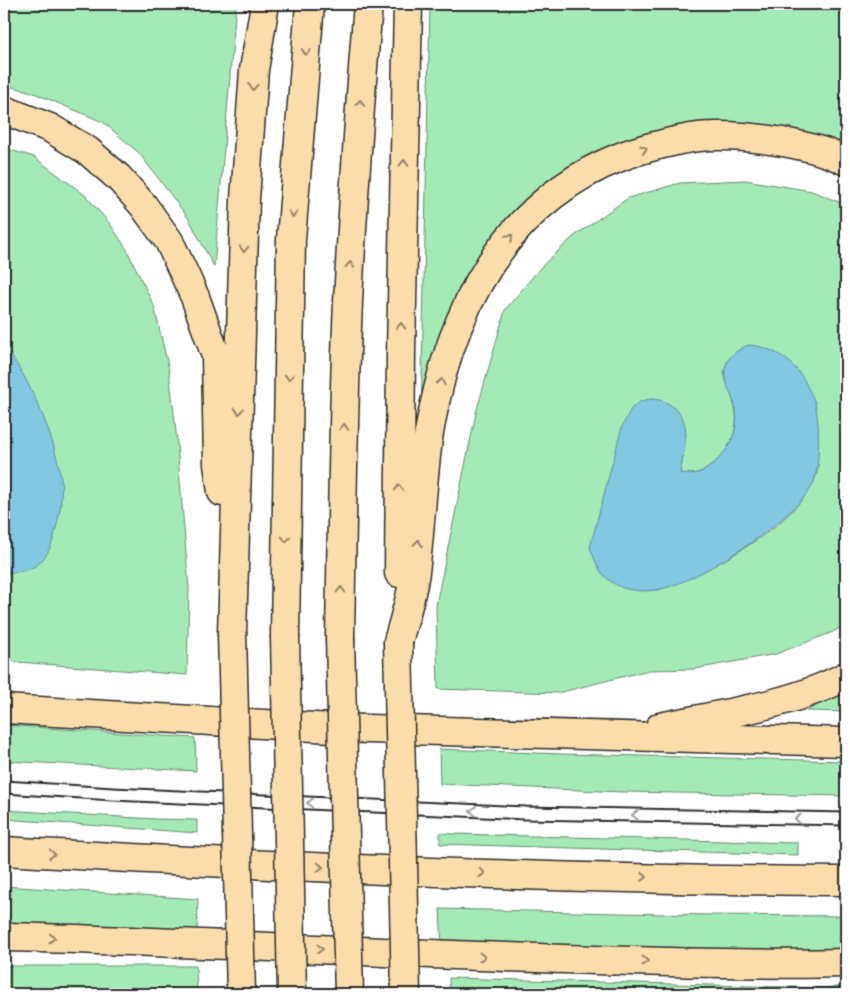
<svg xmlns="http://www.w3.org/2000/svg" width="850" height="998" viewBox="0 0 850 998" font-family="Sriracha,sans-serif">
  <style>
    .green { fill: #a3eab6; stroke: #678a70; fill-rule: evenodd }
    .water { fill: #81c7e2; stroke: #5f8999 }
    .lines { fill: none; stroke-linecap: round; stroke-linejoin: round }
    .lane-casing { stroke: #2b2b2b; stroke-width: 15 }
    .highway-casing { stroke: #2b2b2b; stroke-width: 31 }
    .lane { stroke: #fff; stroke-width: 11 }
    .highway { stroke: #fbddab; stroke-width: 28 }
    .highway-bridge-casing { stroke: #2b2b2b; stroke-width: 31; stroke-linecap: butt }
    .highway-bridge { stroke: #fbddab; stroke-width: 28 }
    .oneway { stroke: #93846b }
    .oneway2 { stroke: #a0a0a0 }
  </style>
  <rect width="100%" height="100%" fill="#fff"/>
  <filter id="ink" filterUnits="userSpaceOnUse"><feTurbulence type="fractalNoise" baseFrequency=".02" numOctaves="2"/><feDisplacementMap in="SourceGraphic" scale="10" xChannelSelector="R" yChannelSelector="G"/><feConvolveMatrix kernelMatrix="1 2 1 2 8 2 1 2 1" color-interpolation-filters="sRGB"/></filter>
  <g filter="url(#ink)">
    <path class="green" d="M4,4h232l-22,263 -25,-48 -50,-66 -36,-31 -74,-31 -25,-6z
      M430,4h416v149l-145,-26 -201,106 -79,187z
      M4,148l30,9 51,38 25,29 16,24 28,58 15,64 7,62 13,157 -2,86 -183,-14v-89l9,1 41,-126 -11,-30 -21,-42 -18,-29z
      M745,180l67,11 34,14v419l-13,8 -57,22 -81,15 -46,1 -91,23 -120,-4 -2,-84 40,-192 29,-103 35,-42 33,-31 55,-39 52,-15zM724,371l95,94c-2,7 -4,16 -8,22 -27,45 -105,87 -155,103l-25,-181 11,-7 9,-3 33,52 -4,22c14,3 24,-1 35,-10 16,-14 26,-38 19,-59 -3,-12 -7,-22 -10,-33z
      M846,690v22l-40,-1z
      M4,725l191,13 1,33 -192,-10z
      M439,749l122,5 285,7v35l-222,-4 -184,-8z
      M4,810l151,9 42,1v13l-193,-14z
      M440,833l16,1 342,9v12l-358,-11z
      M4,886l194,13 -1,36 -193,-8z
      M440,909l270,6 136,1v39l-404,-8z
      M4,966h192l1,28h-193z
      M449,978l375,10 22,-2v8h-396z"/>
    <path class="water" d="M748,345c25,1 49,18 59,41 2,5 5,9 7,14 6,19 7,69 -2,86 -20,35 -116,98 -156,104 -13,2 -30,1 -41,-6 -14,-7 -20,-22 -25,-37l32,-120c3,-6 6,-13 9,-18 19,-21 49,-6 54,17 3,14 -3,33 -5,47 13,3 22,0 32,-8 18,-15 30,-39 22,-62 -3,-10 -11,-23 -9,-34 2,-13 12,-19 23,-24z
      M4,346c26,33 51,91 57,133 2,20 -2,39 -7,57 -7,27 -22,38 -50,36z"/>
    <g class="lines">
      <g class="lane-casing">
        <path id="lane" d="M4,787l109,7 413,19 320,6"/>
      </g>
      <g class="highway-casing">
        <path id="highway" d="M4,110l46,18 38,23 31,27 24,27 26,36 26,56 21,59 2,108 4,28
          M399,573l2,-220 7,-349
          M232,633l13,-434 9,-129 11,-66
          M285,636l6,-397 19,-235
          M340,638c2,-112 3,-224 8,-336 5,-100 12,-199 20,-298
          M398,642c6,-23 14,-47 17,-70 6,-46 7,-94 14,-139 20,-119 73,-229 191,-276 10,-4 20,-7 31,-10 19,-5 42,-11 62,-11 37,-1 101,8 133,25
          M4,709l328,19 514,14
          M660,727c60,-13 133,-22 186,-51
          M4,851c280,16 561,29 842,30
          M4,937c209,5 417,19 626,24 72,2 144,4 216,2"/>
      </g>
      <use href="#lane" class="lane"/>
      <use href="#highway" class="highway"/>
      <g class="highway-bridge-casing">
        <path id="highway-bridge" d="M232,633l9,361
          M285,636l7,358
          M340,638l9,356
          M398,642l8,352"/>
      </g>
      <use href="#highway-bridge" class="highway-bridge"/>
    </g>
    <defs><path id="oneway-chevron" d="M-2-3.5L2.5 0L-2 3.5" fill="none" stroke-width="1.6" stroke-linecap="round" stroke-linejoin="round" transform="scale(1.25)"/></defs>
    <g class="oneway">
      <use href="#oneway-chevron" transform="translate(306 52) rotate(95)"/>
      <use href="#oneway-chevron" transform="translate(253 87) rotate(94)"/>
      <use href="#oneway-chevron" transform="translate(360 103) rotate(-85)"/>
      <use href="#oneway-chevron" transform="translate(644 149) rotate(-17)"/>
      <use href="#oneway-chevron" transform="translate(404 163) rotate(-89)"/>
      <use href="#oneway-chevron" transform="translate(293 214) rotate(95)"/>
      <use href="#oneway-chevron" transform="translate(510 237) rotate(-47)"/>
      <use href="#oneway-chevron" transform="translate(244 249) rotate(92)"/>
      <use href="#oneway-chevron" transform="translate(350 265) rotate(-87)"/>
      <use href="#oneway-chevron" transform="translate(401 326) rotate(-89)"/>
      <use href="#oneway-chevron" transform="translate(289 377) rotate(91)"/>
      <use href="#oneway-chevron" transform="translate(441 382) rotate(-77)"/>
      <use href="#oneway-chevron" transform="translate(239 411) rotate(92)"/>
      <use href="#oneway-chevron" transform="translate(344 427) rotate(-88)"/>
      <use href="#oneway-chevron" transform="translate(399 488) rotate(-90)"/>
      <use href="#oneway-chevron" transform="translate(286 539) rotate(91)"/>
      <use href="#oneway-chevron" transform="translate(418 543) rotate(-84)"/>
      <use href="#oneway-chevron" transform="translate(341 590) rotate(-89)"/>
      <use href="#oneway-chevron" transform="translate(52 854) rotate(3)"/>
      <use href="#oneway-chevron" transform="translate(320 867) rotate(2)"/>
      <use href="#oneway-chevron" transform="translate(482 873) rotate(2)"/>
      <use href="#oneway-chevron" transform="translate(644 877) rotate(2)"/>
      <use href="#oneway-chevron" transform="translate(52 938) rotate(1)"/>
      <use href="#oneway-chevron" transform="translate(320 949) rotate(3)"/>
      <use href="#oneway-chevron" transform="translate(482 957) rotate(3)"/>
      <use href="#oneway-chevron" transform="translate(645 961) rotate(1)"/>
    </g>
    <g class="oneway2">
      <use href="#oneway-chevron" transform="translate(310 803) rotate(-177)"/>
      <use href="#oneway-chevron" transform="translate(473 811) rotate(-177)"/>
      <use href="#oneway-chevron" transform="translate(635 815) rotate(-179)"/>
      <use href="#oneway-chevron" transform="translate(798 819) rotate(-179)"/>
    </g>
  </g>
  <rect width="850" height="998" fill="none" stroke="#fff" stroke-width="20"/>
  <rect x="10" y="10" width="830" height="978" fill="none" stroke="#2b2b2b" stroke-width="2" filter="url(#ink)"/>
</svg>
